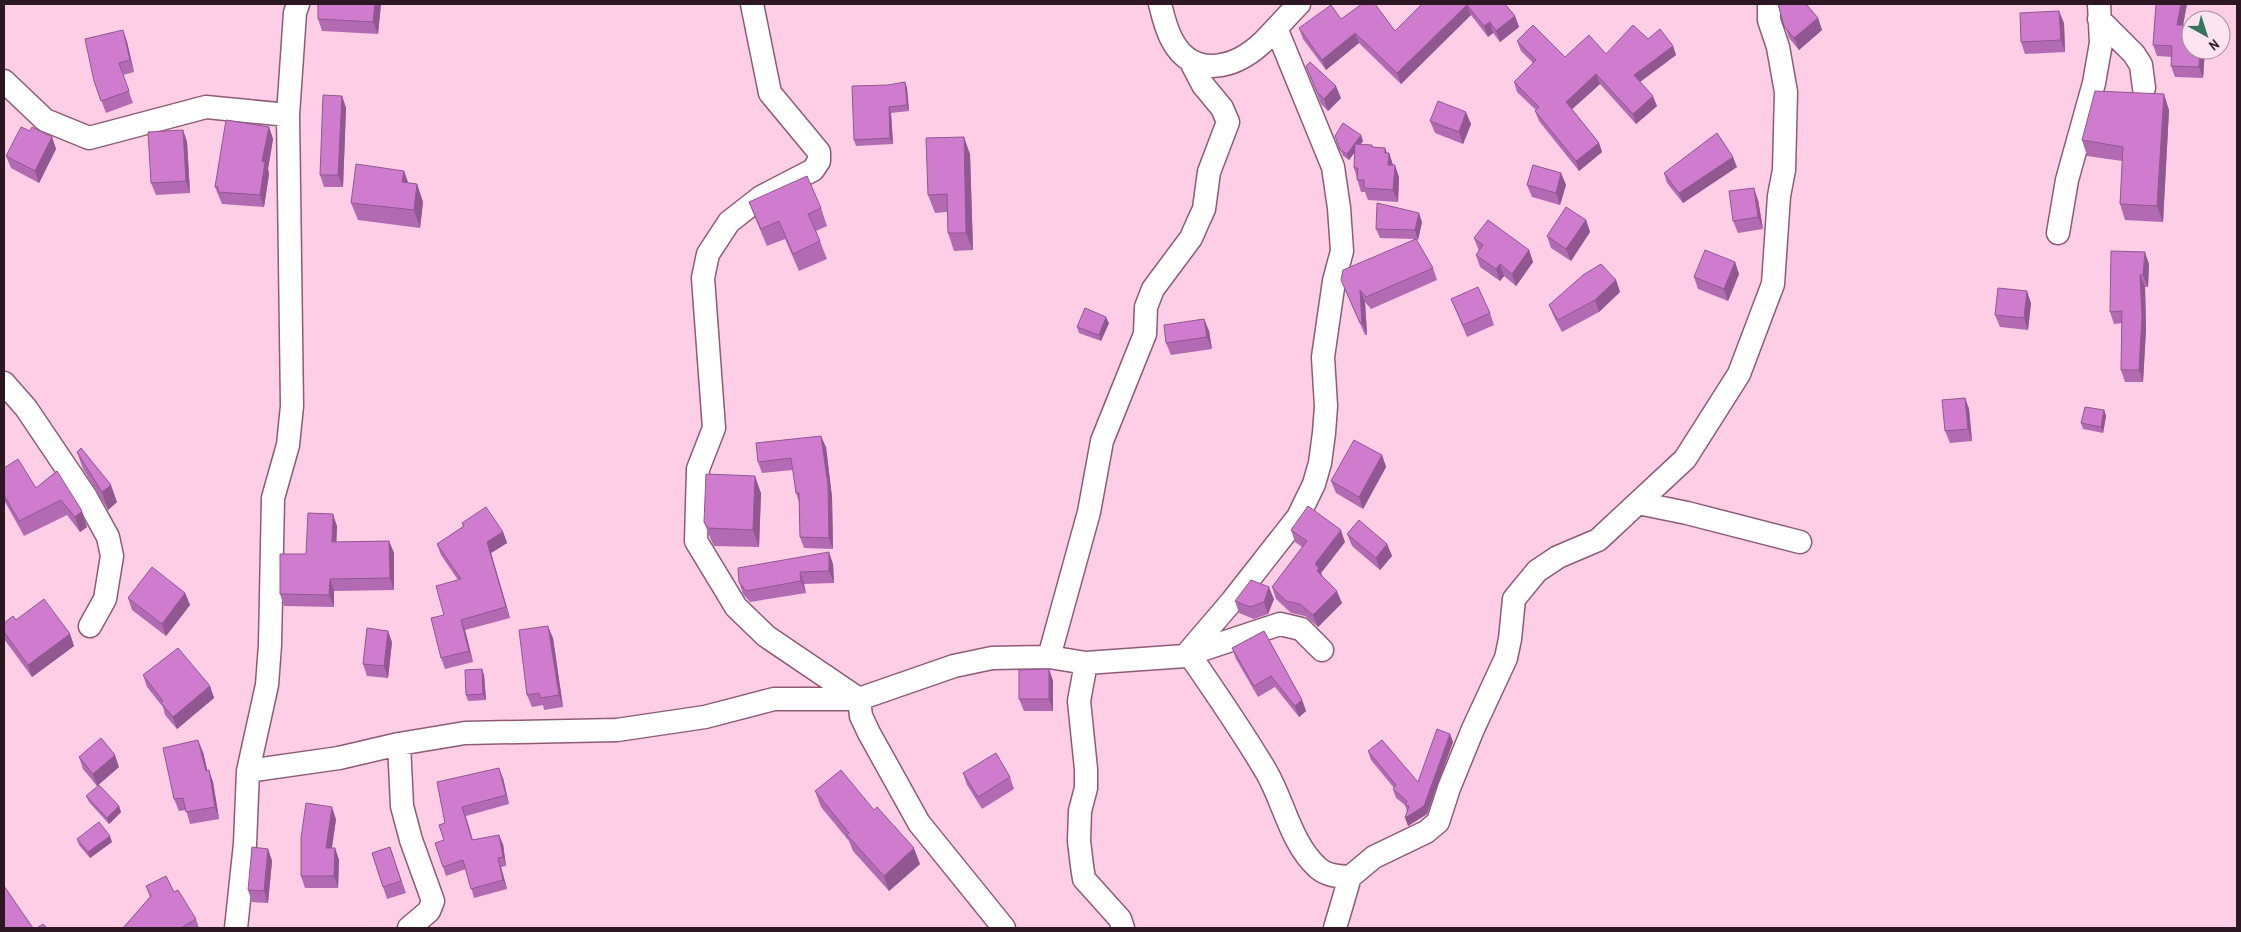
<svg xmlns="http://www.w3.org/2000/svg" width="2241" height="932" viewBox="0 0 2241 932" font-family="'Archivo Narrow',sans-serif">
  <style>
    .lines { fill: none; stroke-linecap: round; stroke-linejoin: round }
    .minor-casing { stroke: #8e5b76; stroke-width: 25 }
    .minor { stroke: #fff; stroke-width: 22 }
    .wall { fill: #b26bb2 }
    .shaded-wall { fill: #915791 }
    .building { fill: #cf7ccf; stroke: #915791 }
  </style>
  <rect width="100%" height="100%" fill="#fdcee5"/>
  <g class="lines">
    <g class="minor-casing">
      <path id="minor" d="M752,4l18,89 49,59v9l-6,9 -52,27 -32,25 -21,32 -5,24 11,150 -16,41 -2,72 40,66 30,29 93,63 2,17 8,17 50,90 85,105
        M1160,4c3,12 6,25 12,36 21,40 63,28 90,3 13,-13 25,-27 37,-39
        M2099,19l35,35 7,11 3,23
        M4,81l41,39 44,18 117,-31 82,8
        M2058,233l9,-53 27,-97 7,-40 -2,-39
        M4,383l22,25 60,89 22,40 4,19 -7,43 -15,27
        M1638,503l49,10 113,29
        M1189,654c27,39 54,78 78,119 17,30 24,70 50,94 9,9 21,9 33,10
        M1186,655l94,-31 21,5 21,21
        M1049,657l40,-145 13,-71 43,-107 1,-27 7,-18 38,-51 7,-16 6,-13 5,-37 19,-50 -6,-14 -19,-23 -12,-23
        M1086,663l-7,38 7,68v19l-6,23 -1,30 3,25 2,13 36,40 3,9
        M399,744l3,62 9,34 22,61 -4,10 -20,17
        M248,771l91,-13 60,-14 66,-11 152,-3 88,-13 69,-18h85l95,-33 38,-8 57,-1 37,6 99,-7 47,-55 66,-84 16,-33 6,-21 4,-30 2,-27 -3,-49 11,-76 8,-30 -3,-43 -6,-41 -57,-139
        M236,928l9,-84 3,-73 19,-86 3,-40 3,-147 15,-53 4,-39 -4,-291 7,-102 3,-9
        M1335,928l15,-51 24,-20 52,-25 12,-10 11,-34 24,-59 33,-71 4,-19 4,-40 23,-28 21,-14 40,-17 87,-81 54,-85 34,-90 6,-88 5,-26 2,-78 -8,-45 -9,-27v-16"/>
    </g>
    <use href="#minor" class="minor"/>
  </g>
  <path class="wall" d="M318,4h63l-3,30 -56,-3 -4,-12z
    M1422,4h83l10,12 4,11 -19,15 -7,-9 -5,4 -17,-22 -70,69 -42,-41 -33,27 -23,-31 -4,-11 42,-9 54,12z
    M2156,4h31l-4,21h7l1,3v22h14l-2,28 -28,-1 -4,-11 1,-9 -15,-1 -4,-11z
    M1778,6l40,12 4,12 -23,20 -10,-12z
    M2064,23l1,29 -40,2 -4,-12z
    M123,30l4,12 7,30 -11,3 10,28 -27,10 -12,-32z
    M1648,39l25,7 3,9 -36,27 17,24 -21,18 -36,-40 -28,25 27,34 3,9 -23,19 -40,-50 -4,-10 1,-1 -19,-18 -3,-10 19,-19 -12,-12 -4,-10 48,16 41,-3z
    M1306,66l35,32 -13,13 -7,-7z
    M905,82l2,6 2,23 -18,2 2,31 -37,2 -2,-6 34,-55z
    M342,96l4,12 -3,79h-19l-4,-12z
    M2169,110l-6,112 -38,-2 -5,-16 2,-43 -35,-5 -5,-16z
    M1430,121l41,3 -8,20 -28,-11z
    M269,127l4,12 -5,30 1,5 -5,33 -42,-3 -7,-17z
    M183,130l4,12 3,51 -34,2 -5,-12z
    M30,131l22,6 4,12 -17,34 -28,-15 -5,-12z
    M1335,136l28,5 -3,3 13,3 12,1 2,5h2l4,12 6,12 -1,25 -30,-2 -3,-8h-4l-7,-24 1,-16 -6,8 -6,-4z
    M970,154l3,96 -19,1 -6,-18 -1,-21 -12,1 -7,-18z
    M1737,167l-54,36 -16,-20 -3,-10z
    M404,171l4,12 9,1 6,18 -3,26 -62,-8 -7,-17z
    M1561,173l5,12 -6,20 -28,-8 -5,-12z
    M1758,200l5,29 -25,4 -5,-12z
    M749,202l72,6 6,18 -11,5 11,28 -28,12 -14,-32 -18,7 -11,-26z
    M1586,220l4,12 -19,29 -20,-13 -4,-12z
    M1422,222l-4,18 -2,-1 17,29 4,12 -66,29 -6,-7 2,33h-2l-24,-55 73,-41 -34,-1 -4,-9z
    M1474,238l55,12 4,12 -17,24 -12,-10 -4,5 -20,-14 -4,-12 3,-4z
    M1735,262l4,12 -11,27 -30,-12 -4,-12z
    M2149,264l-1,23h-3l1,42 -3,53h-18l-4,-12 1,-47 -8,1 -4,-12z
    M1616,280l4,12 -21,20 -37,20 -8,-15 -5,-12z
    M1451,299l39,14 4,12 -27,12z
    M2031,303l-3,27 -28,-3 -5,-12z
    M1204,319l5,12 3,18 -41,6 -5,-12z
    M1109,323l-8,18 -22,-8 -2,-6z
    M1965,398l4,11 3,32 -22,2 -5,-12z
    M2104,410l2,6 -3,17 -20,-4 -2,-6z
    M826,447l6,50 1,52 -29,-1 -4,-11 -1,-35 -3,-9 -3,-23 -31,3 -4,-11z
    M77,452l40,50 -9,8 -25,-41z
    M1382,455l4,12 -23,42 -27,-16 -5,-12z
    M4,468l32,20 21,-17 30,56 -7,5 -13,-17 -43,21 -20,-36z
    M761,493l-2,54 -45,-1 -3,-6 -7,-18z
    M462,523l41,9 4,11 -16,10 19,65 -45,12 8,32 -28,7 -4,-11 17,-78 -17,-25 -4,-11 26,-17z
    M337,526l-1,16 53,-1 5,12v37l-60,1v16l-50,-1 -4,-12 26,-40z
    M1291,530l54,12 -24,31 2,4 19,26 -24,24 -13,-11 -14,-3 -15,-14 -4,-12 30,-40 -7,-5z
    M1347,534l40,10 5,12 -12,14 -28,-24z
    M833,564l1,19 -30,1 2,9 -56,9 -7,-8 -4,-12z
    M185,593l5,12 -24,31 -34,-26 -4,-12z
    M1274,599l-6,15 -14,5 -15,-6 -4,-12z
    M16,620l54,14 4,12 -42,31 -28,-38v-16z
    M1264,631l38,69 4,11 -7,6 -24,-30 -17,10 -22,-38 -4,-11z
    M553,638l10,69 -19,3 -1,-5 -11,2 -5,-12z
    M392,642l-4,36 -21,-2 -4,-12z
    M482,669l2,6 2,25 -18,1 -2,-6z
    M1049,669l4,12v30h-29l-5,-12z
    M143,675l67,11 4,12 -37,31 -12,-14 -2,-8 -16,-20z
    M1450,734l3,8 -26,72 -19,12 -1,-15 -2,-6 -9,-7 -3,-9 1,-1 -23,-28 -3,-9 50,31z
    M203,752l4,18 6,12 6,37 -29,5 -4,-14 -7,1 -5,-12z
    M79,757l40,10 -22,19 -14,-17z
    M963,773l47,4 4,12 -32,20 -15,-24z
    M503,778l6,26 -43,12 7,24 30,4 3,22 -5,1 6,22 -33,9 -8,-29 -20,7 -3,-9 2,-44 -8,-41z
    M815,791l59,19 46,54 -31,27 -36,-40 -4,-10 -28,-34z
    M86,796l33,10 2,6 -12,12 -20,-22z
    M336,819l-4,29h3l4,12 -1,28h-33l-4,-12z
    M77,839l35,3 -22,16 -11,-13z
    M390,847l16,46 -19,6 -15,-46z
    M268,849l4,12 -4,42 -16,-1 -4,-12z
    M146,886l28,6 22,27 3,9h-76l27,-31z"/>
  <path class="shaded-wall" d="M375,4h6l-3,30 -5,-12z
    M2181,4h6l-6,32 -4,-11z
    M1467,5l4,10 -70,69 -4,-11z
    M2059,11l5,12 1,29 -4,-12z
    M1515,16l4,11 -19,15 -4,-11z
    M1818,18l4,12 -23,20 -5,-12z
    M1490,22l3,11 -5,4 -4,-11z
    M123,30l4,12 7,30 -4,-12z
    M1355,33l4,10 -33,27 -4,-10z
    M1673,46l3,9 -39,29 -3,-9z
    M2200,50h5l-2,28 -4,-11z
    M1596,74l4,10 -31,28 -3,-10z
    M905,82l2,6 2,23 -2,-6z
    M1336,86l5,12 -13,13 -4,-12z
    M2164,94l5,16 -6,112 -6,-16z
    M342,96l4,12 -3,79 -5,-12z
    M1653,96l4,10 -21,18 -3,-10z
    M889,107l2,6 2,31 -3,-6z
    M1466,112l5,12 -8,20 -4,-12z
    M269,127l4,12 -5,30 1,5 -5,33 -4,-12 2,-34z
    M183,130l4,12 3,51 -4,-12z
    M1361,135l2,6 -14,19 -2,-6z
    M52,137l4,12 -17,34 -4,-12z
    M964,137l6,17 3,96 -7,-17z
    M1599,143l3,9 -23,19 -3,-10z
    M1385,148l3,9 1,-4 4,12 -1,12 -7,-24z
    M1733,157l4,10 -54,36 -4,-10z
    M1395,165l4,12 -1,25 -5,-12z
    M404,171l6,17 -8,-6z
    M1561,173l5,12 -6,20 -4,-12z
    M417,184l6,18 -3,26 -6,-18z
    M1754,188l4,12 5,29 -5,-12z
    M1419,213l3,9 -4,18 -3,-10z
    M1586,220l4,12 -19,29 -5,-12z
    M1529,250l4,12 -17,24 -4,-12z
    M2145,252l4,12 -1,23 -5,-12z
    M1735,262l4,12 -11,27 -4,-12z
    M1500,264l4,12 -4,5 -4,-12z
    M2140,275l5,12 1,42 -3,53 -4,-12z
    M1616,280l4,12 -21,20 -4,-12z
    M1360,290l5,12 2,33 -5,-12z
    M2027,291l4,12 -3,27 -4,-12z
    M1106,317l3,6 -8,18 -2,-6z
    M1204,319l5,12 3,18 -5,-12z
    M1965,398l4,11 3,32 -4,-12z
    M2104,410l2,6 -3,17 -2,-6z
    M821,436l5,11 6,50 1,52 -4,-11z
    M1382,455l4,12 -23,42 -4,-12z
    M755,476l6,17 -2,54 -6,-17z
    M111,485l6,17 -9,8 -6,-18z
    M82,511l5,16 -7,5 -5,-15z
    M333,514l4,12 -1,28 -4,-12z
    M1341,530l4,12 -24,31 3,7 -3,3 -6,-19z
    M503,532l4,11 -16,10 19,65 -4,-11 -19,-65z
    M389,541l5,12v37l-4,-12z
    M1387,544l5,12 -12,14 -4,-12z
    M829,552l4,12 1,19 -5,-12z
    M800,572l4,12 2,9 -5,-12z
    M330,579l4,12v16l-5,-12z
    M1269,587l5,12 -6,15 -4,-12z
    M1337,591l5,12 -24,24 -5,-12z
    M185,593l5,12 -24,31 -4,-12z
    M461,620l4,10 8,32 -4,-11z
    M548,626l5,12 10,69 -4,-12z
    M388,631l4,11 -4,36 -4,-12z
    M70,634l4,12 -42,31 -4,-12z
    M482,669l2,6 2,25 -3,-6z
    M1049,669l4,12v30l-4,-12z
    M210,686l4,12 -37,31 -4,-12z
    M1302,700l4,11 -7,6 -4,-11z
    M1450,734l3,8 -26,72 -19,12 -3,-8z
    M198,740l5,12 7,30 -4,-11z
    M115,755l4,12 -22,19 -4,-12z
    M499,768l4,10 6,26 -3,-9z
    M209,770l4,12 6,37 -4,-12z
    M119,806l2,6 -12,12 -2,-6z
    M332,807l4,12 -6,41 -4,-12z
    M499,835l4,9 3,22 -3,-9z
    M110,836l2,6 -22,16 -2,-6z
    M335,848l4,12 -1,28 -4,-12z
    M914,848l6,16 -31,27 -5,-15z
    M268,849l4,12 -4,42 -4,-12z
    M498,858l3,9 6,22 -4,-9z"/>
  <path class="building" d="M318,4h57l-2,18 -55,-3z
    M1362,4h13l20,27 27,-27h83l10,12 -19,15 -6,-9 -6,4 -17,-21 -70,68 -42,-40 -33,27 -23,-32 32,-23 10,14z
    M1778,4h28l12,14 -24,20 -10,-12z
    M2156,4h25l-4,21h13v4h1v21h9l-1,17 -28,-1 1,-20 -19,-1z
    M2059,11l2,29 -40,2 -1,-29z
    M1533,25l32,32 24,-22 17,19 27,-29 15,14 12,-10 13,17 -39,29 19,21 -20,18 -37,-40 -30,28 33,41 -23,18 -41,-50 4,-4 -25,-25 22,-22 -19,-19z
    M123,30l7,30 -11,3 10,28 -28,10 -7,-20 -9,-42z
    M1310,62l26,24 -12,13 -7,-7 -11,-26z
    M905,82l2,23 -18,2 1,31 -36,2 -2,-54 36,-1z
    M2095,91l69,3 -7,112 -37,-2 3,-57 -41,-7z
    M323,95l19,1 -4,79h-18z
    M1438,101l28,11 -7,20 -29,-11z
    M226,120l43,7 -7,34 3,1 -5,33 -42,-3v-5h-3z
    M1343,123l18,12 -14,19 -7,-4 -5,-14z
    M21,127l9,4 2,-4 20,10 -17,34 -29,-15z
    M183,130l3,51 -35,2 -3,-51z
    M1717,133l16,24 -54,36 -15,-20z
    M964,137l2,96h-18l-1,-39 -19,1 -2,-57z
    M1355,144l17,1v2l13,1v5h4l-1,12h7l-2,25 -29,-2v-8h-7l1,-12h-4z
    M356,164l48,7 -2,11 15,2 -3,26 -63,-7z
    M1533,165l28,8 -5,20 -29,-8z
    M807,176l14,32 -13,6 12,27 -27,13 -14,-33 -18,8 -12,-27z
    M1754,188l4,29 -25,4 -4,-30z
    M1377,203l42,10 -4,17 -39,-1z
    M1566,207l20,13 -20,29 -19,-13z
    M1488,220l41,30 -17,24 -12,-10 -4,5 -20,-14 7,-10 -9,-7z
    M1416,239l17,29 -67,29 -6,-7 2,33h-2l-19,-43 2,-10z
    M1705,250l30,12 -11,27 -30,-12z
    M2111,251l34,1 -2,23h-3l2,42 -3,53h-18l1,-59 -12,1z
    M1601,264l15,16 -21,20 -37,20 -9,-15 34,-30z
    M1478,287l12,26 -27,12 -12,-26z
    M1998,288l29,3 -3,27 -29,-3z
    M1085,308l21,9 -7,18 -22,-8z
    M1204,319l3,18 -41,6 -2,-18z
    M1965,398l3,31 -23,2 -3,-31z
    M2085,407l19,3 -3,17 -20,-4z
    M821,436l7,49 1,53 -29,-1 -1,-44h-3l-5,-35 -33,4 -2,-19z
    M1354,440l28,15 -23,42 -28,-16z
    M81,448l30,37 -9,7 -25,-40z
    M18,459l18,29 21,-17 25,40 -7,6 -14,-17 -42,21 -15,-26v-27z
    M706,474l49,2 -2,54 -45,-2 -4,-6z
    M1308,506l33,24 -26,34 4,4 -2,3 20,20 -24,24 -13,-11 -14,-3 -14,-14 35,-46 -16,-11z
    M486,507l17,25 -16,10 19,65 -45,13 8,31 -28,7 -10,-40 13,-3 -8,-29 25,-7 -24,-35 27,-18 -2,-3z
    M308,513l25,1 -1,28 57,-1 1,37 -60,1 -1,16 -49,-1v-40h26z
    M1359,520l28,24 -11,14 -29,-24z
    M829,552v19l-29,1 1,9 -55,10 -7,-9 -1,-14z
    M152,567l33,26 -23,31 -34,-26z
    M1251,580l18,7 -5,15 -14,5 -15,-6z
    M44,599l26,35 -42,31 -24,-33v-9l9,-7 3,4z
    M548,626l11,69 -19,3 -1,-5 -12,2 -8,-65z
    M367,628l21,3 -4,35 -21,-2z
    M1264,631l38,69 -7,6 -24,-30 -17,10 -22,-38z
    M178,648l32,38 -37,31 -12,-14 2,-2 -20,-26z
    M482,669l1,25 -17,1 -1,-25z
    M1049,669v30h-30v-29z
    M1437,729l13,5 -26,72 -19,12 4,-12 -4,-1 2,-4 -14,-12 3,-4 -28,-34 14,-11 36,42z
    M101,738l14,17 -22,19 -14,-17z
    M198,740l8,31 3,-1 6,37 -29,5 -3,-14 -9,1 -11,-51z
    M996,753l14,24 -32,20 -15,-24z
    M499,768l7,27 -44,12 10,33 27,-5 4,22 -5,1 5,22 -32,9 -8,-29 -20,7 -8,-24 9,-3 -5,-15 6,-2 -8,-41z
    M841,770l33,40 3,-3 37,41 -30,28 -37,-41 2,-2 -34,-42z
    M99,785l20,21 -12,12 -21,-22z
    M306,803l26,4 -6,41h9l-1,28h-33v-38z
    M99,822l11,14 -22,16 -11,-13z
    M252,847l16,2 -4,42 -16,-1z
    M390,847l11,34 -18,6 -11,-34z
    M166,876l8,16 4,-2 18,29 -15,9h-58l28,-32 -5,-10z
    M4,886l29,42h-29z
    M43,924l4,4h-10z"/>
  <rect width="2241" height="932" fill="none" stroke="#2c1723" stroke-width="10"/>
  <g transform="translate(2206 35) rotate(141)"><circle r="24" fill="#fbe3ef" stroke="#a8919d"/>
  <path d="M0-4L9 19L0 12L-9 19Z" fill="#38735d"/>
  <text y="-8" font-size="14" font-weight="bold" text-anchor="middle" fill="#2c1723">N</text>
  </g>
</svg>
